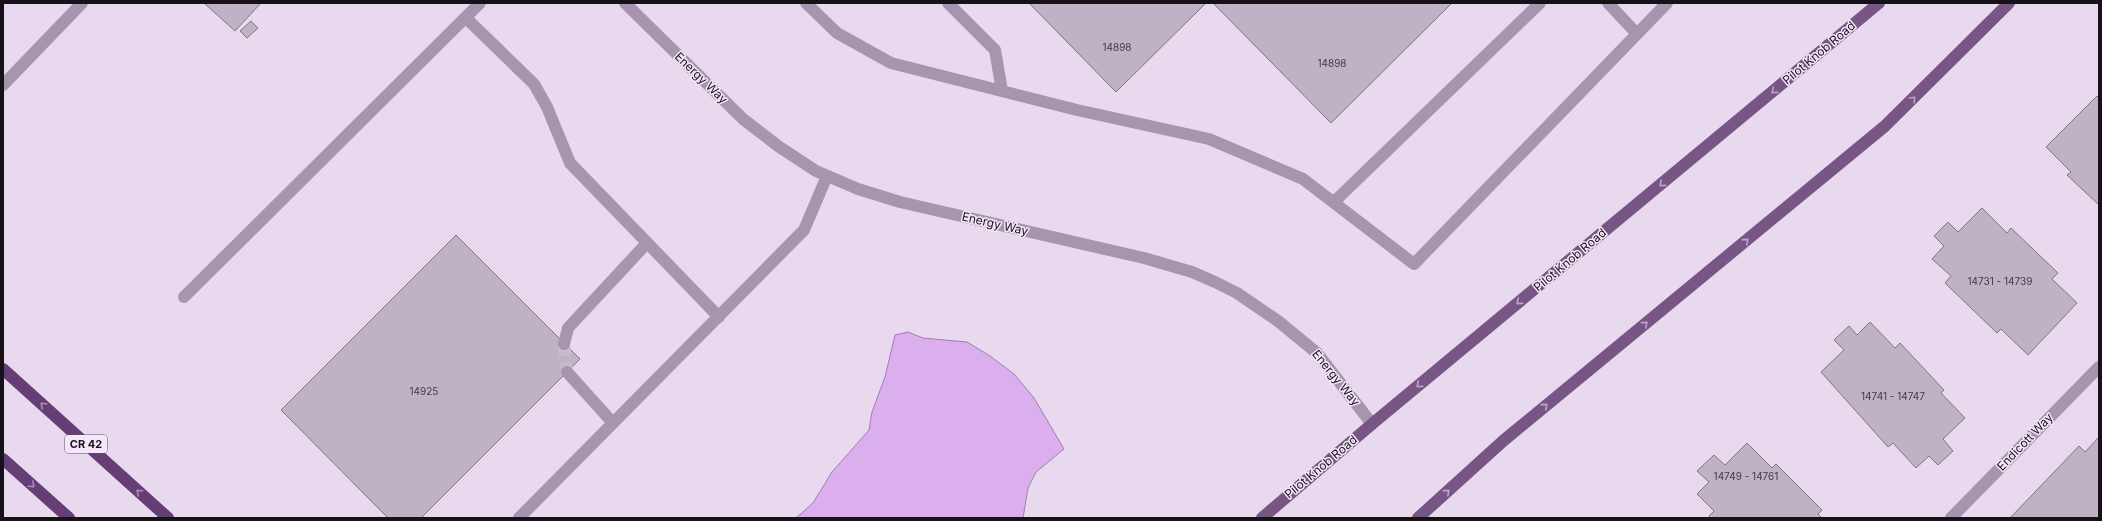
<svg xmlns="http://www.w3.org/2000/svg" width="2102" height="521" viewBox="0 0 2102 521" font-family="Inter,sans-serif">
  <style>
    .water { fill: #dbaeee; stroke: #a07fae }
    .building { fill: #bfb2c5; stroke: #817486 }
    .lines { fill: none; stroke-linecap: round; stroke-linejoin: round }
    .minor-tunnel { stroke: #c9bbce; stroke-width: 12; stroke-dasharray: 12 6; stroke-linecap: butt }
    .minor { stroke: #a794af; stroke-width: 12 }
    .major { stroke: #775585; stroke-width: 12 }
    .highway { stroke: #663e76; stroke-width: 12 }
    .oneway { stroke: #bca5c6 }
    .oneway2 { stroke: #a68ab2 }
    .labels { text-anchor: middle; stroke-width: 3; stroke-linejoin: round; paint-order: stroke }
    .number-label { font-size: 10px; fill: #413a44 }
    .shield { fill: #f5e7fb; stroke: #5a525d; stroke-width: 1 }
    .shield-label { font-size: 11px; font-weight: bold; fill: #171219 }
    .street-label { font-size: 12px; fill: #171219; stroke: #f5e7fb }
  </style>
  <rect width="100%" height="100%" fill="#e8d9ee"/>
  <path class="water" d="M908,332l15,6 44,4 23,14 24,18 20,24 30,51 -28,23 -8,16 -5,30h-227l17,-15 19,-31 37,-42 3,-18 13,-35 10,-42z"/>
  <path class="building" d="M204,3h57l-26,28z
    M1029,3h177l-90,89z
    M1213,3h239l-121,120z
    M251,21l7,7 -11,10 -7,-7z
    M2097,96l2,2v107l-32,-30 4,-3 -25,-25z
    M1982,208l25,25 4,-5 47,45 -6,6 25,24 -49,52 -27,-26 -4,4 -52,-50 6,-7 -19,-17 12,-13 -10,-10 14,-14 10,10z
    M456,235l124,124 -159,159h-33l-107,-108z
    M1870,322l25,26 5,-5 44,47 -3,3 24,25 -22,21 10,12 -15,14 -9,-9 -13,12 -23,-25 -5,4 -67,-75 23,-22 -10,-10 15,-14 8,9z
    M2099,437v81h-89l69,-72 6,6z
    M1747,443l25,25 4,-4 46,46 -4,4 4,4h-111l-2,-2 5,-5 -17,-17 12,-12 -12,-11 17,-16 11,10z"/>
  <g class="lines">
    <path class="minor-tunnel" d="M564,344l3,28"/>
    <path class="minor" d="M625,3l118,116 35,27 38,25 42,18 42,13 244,56 48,14 23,10 22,11 41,28 39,32 55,71
      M806,3l31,30 54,30 186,47 132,29 94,40 111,85 253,-261
      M948,3l47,47 7,41
      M1608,3l29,31
      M466,18l68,66 13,23 23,56 149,154
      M3,85l79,-82
      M1334,202l206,-199
      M184,297l296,-294
      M564,344l4,-16 79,-85
      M567,372l46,51
      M519,518l285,-288 23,-54
      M1951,518l148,-151"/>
    <path class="major" d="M1262,518l110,-94 507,-421
      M1418,518l85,-77 382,-315 124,-123"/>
    <path class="highway" d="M3,369l165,149
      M3,459l66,59"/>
  </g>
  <defs><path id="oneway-chevron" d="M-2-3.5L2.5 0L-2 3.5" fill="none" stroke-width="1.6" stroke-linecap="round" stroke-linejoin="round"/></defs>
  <g class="oneway">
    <use href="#oneway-chevron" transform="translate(1774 91) rotate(140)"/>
    <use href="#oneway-chevron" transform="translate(1913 99) rotate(-45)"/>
    <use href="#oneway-chevron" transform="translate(1662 184) rotate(140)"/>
    <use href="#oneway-chevron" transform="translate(1746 241) rotate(-40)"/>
    <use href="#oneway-chevron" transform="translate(1519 302) rotate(140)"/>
    <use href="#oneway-chevron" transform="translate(1645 324) rotate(-40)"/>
    <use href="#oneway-chevron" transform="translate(1419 385) rotate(140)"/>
    <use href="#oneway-chevron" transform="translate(1545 406) rotate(-40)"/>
    <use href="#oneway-chevron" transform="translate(1447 492) rotate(-42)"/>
  </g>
  <g class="oneway2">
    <use href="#oneway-chevron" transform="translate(43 405) rotate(-138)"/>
    <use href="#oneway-chevron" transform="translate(32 485) rotate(42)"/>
    <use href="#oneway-chevron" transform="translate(139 492) rotate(-138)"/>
  </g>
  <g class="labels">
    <g class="number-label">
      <text x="1117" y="51">14898</text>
      <text x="1332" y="67">14898</text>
      <text x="2000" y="285">14731 - 14739</text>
      <text x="424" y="395">14925</text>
      <text x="1893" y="400">14741 - 14747</text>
      <text x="1746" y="480">14749 - 14761</text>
    </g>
    <rect class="shield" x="65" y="435" width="42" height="18" rx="3"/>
    <g class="shield-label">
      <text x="86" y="448">CR 42</text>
    </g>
    <g class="street-label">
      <text transform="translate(1819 53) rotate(-40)" y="4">Pilot Knob Road</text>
      <text transform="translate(701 78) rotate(44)" y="4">Energy Way</text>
      <text transform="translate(995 224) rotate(13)" y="4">Energy Way</text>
      <text transform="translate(1570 260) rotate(-40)" y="4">Pilot Knob Road</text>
      <text transform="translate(1336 378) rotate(51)" y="4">Energy Way</text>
      <text transform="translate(2025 442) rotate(-46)" y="4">Endicott Way</text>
      <text transform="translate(1321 467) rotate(-40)" y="4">Pilot Knob Road</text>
    </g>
  </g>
  <rect width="2102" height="521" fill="none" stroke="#171219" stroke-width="8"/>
</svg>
